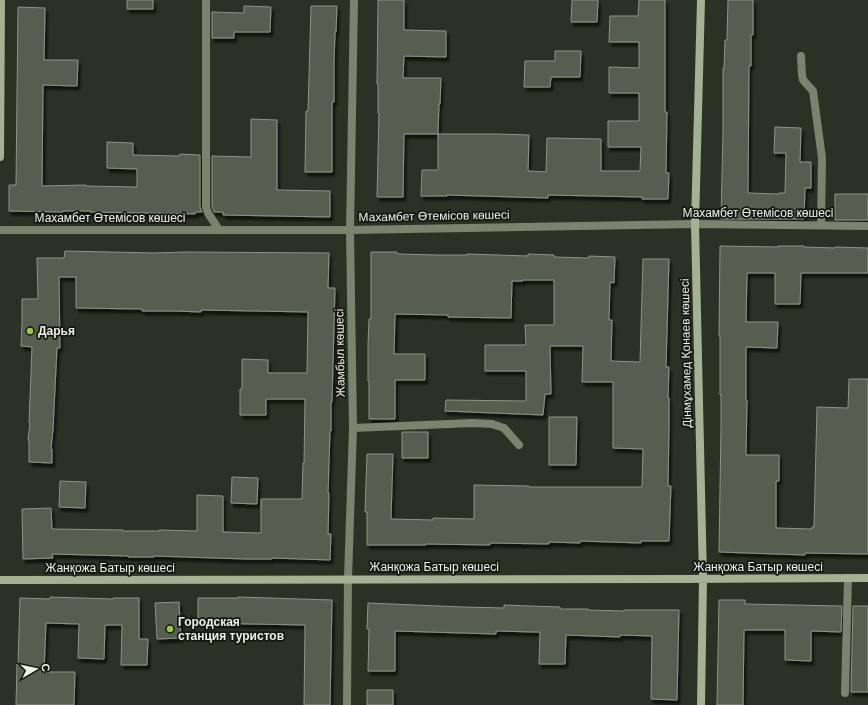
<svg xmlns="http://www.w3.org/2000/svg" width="868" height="705" viewBox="0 0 868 705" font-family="Arial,sans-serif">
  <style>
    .building { fill: #575e50; stroke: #8d9485; filter: url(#shadow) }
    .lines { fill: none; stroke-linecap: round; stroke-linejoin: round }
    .street { stroke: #79836e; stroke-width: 8 }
    .secondary { stroke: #a3b292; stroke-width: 8 }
    .poi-dot { fill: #96cc3a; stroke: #151812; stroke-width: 1.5 }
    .labels { text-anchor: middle; stroke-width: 3.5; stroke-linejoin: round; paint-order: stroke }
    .street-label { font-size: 12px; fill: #ecf0e8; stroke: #151812 }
    .poi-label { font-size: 12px; font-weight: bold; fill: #ecf0e8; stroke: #151812; text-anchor: start }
  </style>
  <defs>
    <filter id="shadow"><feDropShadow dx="2.5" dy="4" stdDeviation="1" flood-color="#0009"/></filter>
  </defs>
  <rect width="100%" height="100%" fill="#2b3125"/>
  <path class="building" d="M127,0h26v9h-26z
    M378,0h26v30l42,1v26l-42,-1 -1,22h38l-1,26h-1l-1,30h-34l-1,63h-26l2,-84h-1v-29h-1z
    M572,0h26l-1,22h-26z
    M639,0h26v112h2l-1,61h3l-1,26h-26v-2l-94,-2v3l-101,-3v1h-26l1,-26h16v-36h58l33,1 -1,36 18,1 1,-34 54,1v32h39l1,-24h-33v-26h31v-28h-30v-26l30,1v-26h-30l1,-26h28z
    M728,0h25v35h-2v31h-2l-1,127 31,1v-1h6l1,-40h-12l1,-26 26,1 -1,34h11v26h-6l-1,31h-83l2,-88v-63h1l1,-28h2z
    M244,6l27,1 -1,25h-36v6h-22v-26l32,1z
    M311,6h26l-1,26h-1l-1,32v38h-2v70h-27l1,-61h2z
    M18,7l27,1 -1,52h34l-1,26 -34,-1 -1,101 44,-1v1l51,1v-18l-30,-1v-26l26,1v12l46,1 1,-2 20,1v52l2,5h-7v2l-105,-2v-1h-27v1l-54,-1v-26h7z
    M555,51h26l-1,26h-29l-1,10h-26l1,-26h30z
    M251,119l26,1v70l53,1v26l-107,-2v-3h-9l-2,-6v-50l39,1z
    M835,194h33v26h-33z
    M720,246l58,1v-1h26v1l31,1v-1l33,1v25h-67l-1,31h-25v-31h-28l-1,49h32l-1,26 -31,-1v53h1l-1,55h33v26h-3v47l36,1v-2h2l3,-120 31,1 1,-29h19v175l-63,-1v2l-86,-3 2,-126v-31h-1v-59h-1z
    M65,251l90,2 30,-1 144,1 -1,35h7l-3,114h-1v29h-1l-2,62h1l-1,41h3l-1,26 -58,-2v1h-26l-92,-3v1h-26v-1l-76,-2 1,4 -30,1 -1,-50 29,-1 1,21 71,1v1h36v-1l38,1v-36l26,1v36l38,1v-34h41l1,-36h1l1,-64h-39v16h-26v-26h2v-30l26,1v13h39l1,-61 -107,-2v2l-26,-1h-33v-2l-66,-1v-31h-17l1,71h-3l-4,81 -2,20h1v14l-23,-1v-22h-1l2,-17h-1l3,-76 -11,-1 1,-23v-24h16l-1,-41h27z
    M371,252h26v2l40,1h30v-1l61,2v-2l26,1v2l35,1v-2l26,1 -1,26 -4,-1 -1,38h3l-1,41 29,1 3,-103h26l-3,108h3l-1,31h1v27l-1,61h3l-2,55h-28v2l-61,-2v2l-31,-1v2l-59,-1v2l-64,-1v1h-59v-33h-2l2,-58h26l-2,65 42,1v-2l41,1v-34l55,1v1h113l1,-38 -30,-1v-66h-31l1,-36h-33l1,48h-6l-2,21 -98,-4 1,-11 80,1v-30h-41v-26h41l-1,-20h29v-45h-31v1h-11l-1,37 -63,-1v-2l-53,-1 -1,40h31v26h-30v39h-26v-38h-1v-36l1,-26h2z
    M549,417h28l-1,48h-27z
    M402,432h26v26h-26z
    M232,477l26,1 -1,26 -26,-1z
    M60,481l26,1 -1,26 -26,-1z
    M50,597l63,2v-1h26v41h9l-1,26h-26l1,-40h-17l-1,34 -26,-1 1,-34 -33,-1 -2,49h31l-1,33h-58l1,-41h1l2,-66 30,1z
    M238,597l94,3 -2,105h-26l1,-80 -107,-2v-25h40z
    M719,600h26v4l97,2 -1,26 -30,-1v30l-26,-1v-30h-41l-1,75h-26z
    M179,602l2,36 -24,1 -2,-36z
    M368,603l95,4 41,1v-3l26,1 30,1v2h28v1l36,1v-1h55l-2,90 -26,-1 1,-63 -32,-1v2l-54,-2 -1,29h-26l1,-32h-7l-37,-1v3l-101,-3v40h-27l1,-42h-2z
    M853,606h15v86h-17z
    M367,690h26v15h-26z"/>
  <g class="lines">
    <path class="street" d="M206,0v207l2,6 11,17
      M801,56l1,19 1,5 10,11 9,67 -1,67
      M0,230h350l345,-6 173,2
      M353,428l120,-5 19,1 12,4 15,17
      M845,693l3,-115
      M347,705l1,-126 5,-151 -3,-198 4,-230"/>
    <path class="secondary" d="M0,157l1,-157
      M0,580l684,-1 184,-1
      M701,705l2,-126 -8,-355 6,-224"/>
  </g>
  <g class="poi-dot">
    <circle cx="30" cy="331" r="4"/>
    <circle cx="170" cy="629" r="4"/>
  </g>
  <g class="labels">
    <g class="street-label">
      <text x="758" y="217">Махамбет Өтемісов көшесі</text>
      <text transform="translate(434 216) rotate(-1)" y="4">Махамбет Өтемісов көшесі</text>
      <text x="110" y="222">Махамбет Өтемісов көшесі</text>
      <text transform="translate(340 353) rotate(-91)" y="4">Жамбыл көшесі</text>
      <text transform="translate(686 353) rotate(-91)" y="4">Дінмұхамед Қонаев көшесі</text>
      <text x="434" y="571">Жанқожа Батыр көшесі</text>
      <text x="758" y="571">Жанқожа Батыр көшесі</text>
      <text x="110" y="572">Жанқожа Батыр көшесі</text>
    </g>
    <g class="poi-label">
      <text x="38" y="335">Дарья</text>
      <text x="178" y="626">Городская<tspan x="178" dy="14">станция туристов</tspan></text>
    </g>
  </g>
  <g transform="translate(36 669) rotate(81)" stroke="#151812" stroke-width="3" paint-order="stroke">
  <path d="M0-3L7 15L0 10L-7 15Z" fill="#ecf0e8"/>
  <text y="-6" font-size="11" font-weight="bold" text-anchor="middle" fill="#ecf0e8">С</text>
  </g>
</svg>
